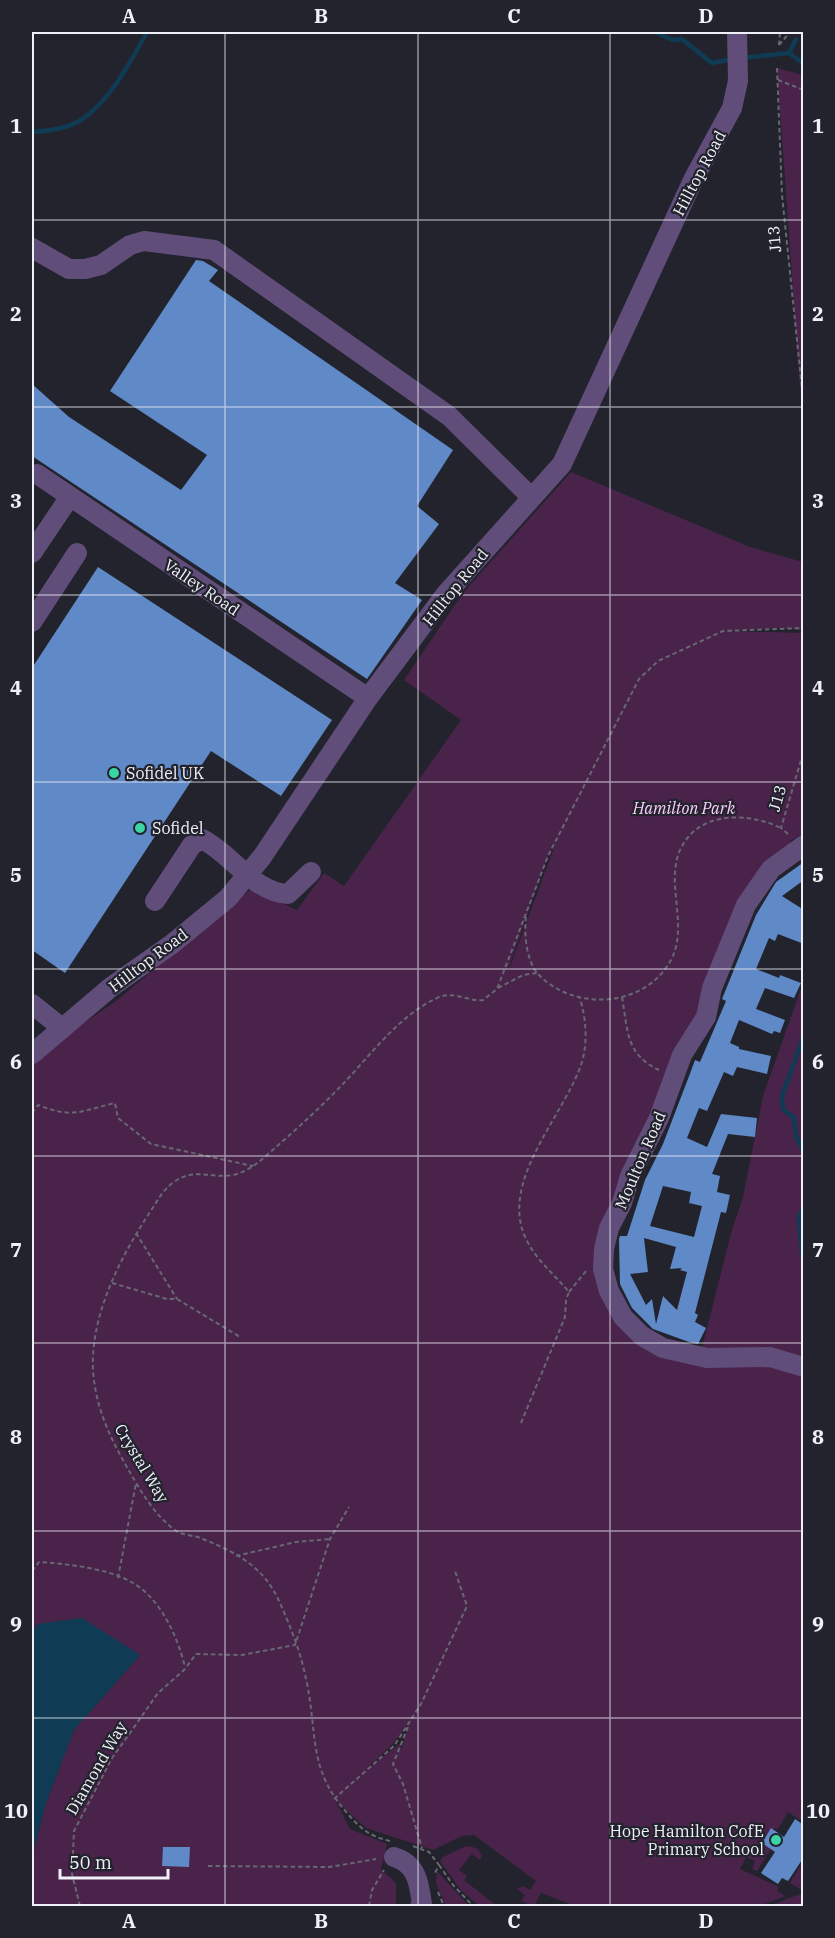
<svg xmlns="http://www.w3.org/2000/svg" width="835" height="1938" viewBox="0 0 835 1938" font-family="'IBM Plex Serif',serif">
  <style>
    .green { fill: #4a234b; fill-rule: evenodd }
    .water { fill: #0f3c54 }
    .lines { fill: none; stroke-linecap: round; stroke-linejoin: round }
    .stream { stroke: #0f3c54; stroke-width: 4.5 }
    .building { fill: #5f89c7; fill-rule: evenodd }
    .path { stroke: #676871; stroke-width: 2; stroke-dasharray: 4.5 3; stroke-linecap: butt }
    .minor { stroke: #604d7a; stroke-width: 20 }
    .grid { fill: none; stroke: #f0f1f8; stroke-width: 1.5; stroke-opacity: 0.55 }
    .poi-dot { fill: #3bd4a4; stroke: #22232d; stroke-width: 2 }
    .labels { text-anchor: middle; stroke-width: 4.5; stroke-linejoin: round; paint-order: stroke }
    .street-label { font-size: 16px; fill: #f0f1f8; stroke: #22232d }
    .poi-label { font-size: 16px; fill: #f0f1f8; stroke: #22232d; text-anchor: start }
    .park-label { font-size: 16px; font-style: italic; fill: #fccdfc; stroke: #22232d }
    .neatline { fill: none; stroke: #f0f1f8; stroke-width: 2 }
    .grid-label { font-size: 20px; text-anchor: middle; font-weight: bold; fill: #f0f1f8 }
  </style>
  <rect width="100%" height="100%" fill="#22232d"/>
  <path class="green" d="M777,68l26,7v333l-2,-8z
    M571,472l179,75 53,15v68l-29,-2 -42,3 71,2v201l-13,7 2,3 -89,153 -107,281 8,25 20,25 179,45v449l-15,-10 -10,17h-7l-9,14 9,6 -14,22 -5,-2 3,-8 -9,-4 -6,12 39,18 -2,4 9,5 -27,10h-184l-34,-13 -7,13 -13,-5 4,-6 -8,-6 6,-3 7,4 6,-9 -62,-46 -12,1 -29,14 -67,-22 -30,-27 14,28 37,15 -6,25 15,14v23h-364v-49l14,-54 28,-73 66,-75 -102,-31 -6,8v-573l84,-58 135,-112 46,21 27,-37 20,13 117,-166 -57,-40 59,-87zM556,842l-47,128h-1l40,-114zM409,1723l-8,28v-8l-38,29 28,-26z
    M803,983v373l-30,-8h-71l29,-115 12,-36 20,-101z
    M466,1846l11,2 5,8 -2,4 -8,-6 -13,16 8,6 -3,4 33,26h-18l-19,-17 -20,-28 3,-4z
    M803,1861v28l-1,1 -12,-7z
    M437,1871l32,35h-23l-10,-23z
    M803,1893v13h-35z"/>
  <path class="water" d="M82,1618l58,37 -66,75 -28,73 -14,54v-225l6,-8z"/>
  <g class="lines">
    <path class="stream" d="M655,32l18,8 9,-1 30,24 21,-4
      M789,53l7,-14
      M742,58l47,-5 15,11
      M32,132c16,-1 35,-3 49,-12 29,-19 50,-59 66,-88
      M804,1035l-22,61 1,13 11,9 2,18 8,17
      M802,1255l-3,-38 5,-11"/>
  </g>
  <path class="building" d="M196,260l7,1 15,9 -9,11 244,169 -36,56 22,18 -44,59 27,17 -55,79 -335,-223v-72l37,33 112,73 26,-35 -97,-64z
    M98,567l234,153 -51,76 -70,-45 -146,222 -33,-23v-282z
    M804,862v18l-22,16 22,14v34l-26,-10 -3,7 -6,-3 -13,31 23,9 1,-3 21,8 -7,15 -29,-10 -9,21 29,11 -5,13 -6,-2 -2,3 -33,-14 -9,23 9,4v2l32,7 -4,18 -30,-7 -4,9 -9,-4 -17,39 -8,-3 -12,30 20,9 14,-33 36,4 -2,19 -27,-3 -16,40 8,2 -3,16 13,3 -4,18 -5,-1 -26,101 3,2 -3,7 11,6 -8,16 -9,-2 -36,-13 -21,-21 -12,-24 -1,-45 1,-3h7l18,-56 18,-36 28,-73 4,-11 5,2 26,-61 -4,-2 34,-84 20,-33zM663,1186l28,6 -2,11 13,3 -8,31 -44,-11zM644,1238l32,9 -6,22 12,-1 -2,2 7,2 -10,38 -14,-14 -7,28 -4,-25 -6,6 -16,-31 18,-2z
    M795,1819l9,6v32l-16,24 -6,-3 -4,6 -17,-11 14,-21 -13,-9 9,-15 13,9z
    M163,1847h27l-1,20 -27,-1z"/>
  <g class="lines">
    <path class="path" d="M779,45l11,-13 14,1
      M779,45l1,-13
      M777,68l5,127 22,213
      M778,80l26,10
      M788,834l-7,-6 23,-78
      M526,917c-2,17 0,43 12,57 36,38 107,34 133,-14 21,-40 -15,-90 20,-126 22,-23 64,-19 90,-6
      M498,988l25,-13 14,-2
      M622,997c6,33 3,57 37,73
      M32,1113l6,-8c36,14 42,6 77,-2l3,15 33,26 102,22
      M136,1233l41,66
      M112,1283l55,16h10l63,38
      M569,1292l17,-21
      M521,1423l44,-106 1,-17 3,-8c-15,-18 -33,-32 -43,-53 -28,-58 39,-124 56,-177 6,-22 4,-42 -2,-64
      M236,1556l60,-14 34,-3
      M32,1571l7,-9c28,2 69,6 94,21 28,16 45,55 52,84
      M118,1578l18,-95
      M408,1727l-15,37 10,20 19,64
      M334,1799l60,-53 27,-42 46,-98 -12,-35
      M390,1841c-21,-5 -29,-12 -43,-28 -40,-45 -29,-81 -41,-134 -5,-26 -16,-54 -27,-78 -16,-35 -42,-48 -76,-62 -8,-4 -20,-3 -28,-9 -20,-14 -35,-40 -47,-61 -15,-26 -28,-52 -33,-82 -11,-59 22,-124 53,-172 7,-10 13,-22 21,-29 24,-22 44,-5 68,-12 12,-4 21,-11 30,-19 25,-22 51,-45 74,-69 29,-30 57,-70 96,-88 16,-8 31,4 46,2l14,-11 51,-133 91,-177 19,-18 65,-30 81,-3
      M413,1846l16,6 10,13 -5,10
      M439,1865l14,20 20,21
      M208,1866l121,1 47,-8
      M438,1892l6,14
      M80,1906l-8,-32 2,-43 38,-73 18,-25 28,-40 27,-24 11,-15 46,1 53,-10 35,-106 19,-32
      M369,1906l3,-16 12,-20"/>
    <path class="minor" d="M32,248l37,21h16l16,-4 29,-20 14,-4 70,9 235,166 82,81
      M37,474l331,224
      M32,553l37,-55
      M32,622l45,-69
      M804,845l-33,24 -25,36 -34,83 -6,29 -24,38 -23,63 -29,58 -8,27 -13,25 -5,21 -1,20 6,22 14,26 19,19 21,12 44,10 63,-1 34,10
      M155,901l37,-56 10,-6c30,15 51,53 86,55l23,-22
      M32,1004l30,24
      M32,1054l79,-67 61,-43 56,-46 34,-41 106,-159 77,-103 117,-131 132,-286 38,-70 6,-27 -1,-49
      M394,1857c23,7 25,26 28,47l-2,2"/>
  </g>
  <path class="grid" d="M225,32v1874M418,32v1874M610,32v1874M32,220h772M32,407h772M32,595h772M32,782h772M32,969h772M32,1156h772M32,1343h772M32,1531h772M32,1718h772"/>
  <g class="poi-dot">
    <circle cx="114" cy="773" r="6"/>
    <circle cx="140" cy="828" r="6"/>
    <circle cx="776" cy="1840" r="6"/>
  </g>
  <g class="labels">
    <g class="street-label">
      <text transform="translate(699 173) rotate(-62)" y="6">Hilltop Road</text>
      <text transform="translate(774 239) rotate(-95)" y="6">J13</text>
      <text transform="translate(202 587) rotate(34)" y="6">Valley Road</text>
      <text transform="translate(455 587) rotate(-51)" y="6">Hilltop Road</text>
      <text transform="translate(777 798) rotate(-74)" y="6">J13</text>
      <text transform="translate(148 960) rotate(-37)" y="6">Hilltop Road</text>
      <text transform="translate(640 1160) rotate(-67)" y="6">Moulton Road</text>
      <text transform="translate(142 1463) rotate(59)" y="6">Crystal Way</text>
      <text transform="translate(96 1768) rotate(-60)" y="6">Diamond Way</text>
    </g>
    <g class="poi-label">
      <text x="126" y="779">Sofidel UK</text>
      <text x="152" y="834">Sofidel</text>
      <text x="764" y="1837" text-anchor="end">Hope Hamilton CofE<tspan x="764" dy="18">Primary School</tspan></text>
    </g>
    <g class="park-label">
      <text x="684" y="814">Hamilton Park</text>
    </g>
  </g>
  <rect width="835" height="1938" fill="none" stroke="#22232d" stroke-width="66"/>
  <path d="M60 1869v9h108v-9" fill="none" stroke="#f0f1f8" stroke-width="3"/>
  <text x="69" y="1869" font-size="18" fill="#f0f1f8" stroke="#22232d" stroke-width="4.5" paint-order="stroke">50 m</text>
  <rect x="33" y="33" width="769" height="1872" class="neatline"/>
  <g class="grid-label">
    <text x="129" y="23">A</text>
    <text x="321" y="23">B</text>
    <text x="514" y="23">C</text>
    <text x="706" y="23">D</text>
    <text x="16" y="133">1</text>
    <text x="818" y="133">1</text>
    <text x="16" y="321">2</text>
    <text x="818" y="321">2</text>
    <text x="16" y="508">3</text>
    <text x="818" y="508">3</text>
    <text x="16" y="695">4</text>
    <text x="818" y="695">4</text>
    <text x="16" y="882">5</text>
    <text x="818" y="882">5</text>
    <text x="16" y="1069">6</text>
    <text x="818" y="1069">6</text>
    <text x="16" y="1257">7</text>
    <text x="818" y="1257">7</text>
    <text x="16" y="1444">8</text>
    <text x="818" y="1444">8</text>
    <text x="16" y="1631">9</text>
    <text x="818" y="1631">9</text>
    <text x="16" y="1818">10</text>
    <text x="818" y="1818">10</text>
    <text x="129" y="1928">A</text>
    <text x="321" y="1928">B</text>
    <text x="514" y="1928">C</text>
    <text x="706" y="1928">D</text>
  </g>
</svg>
